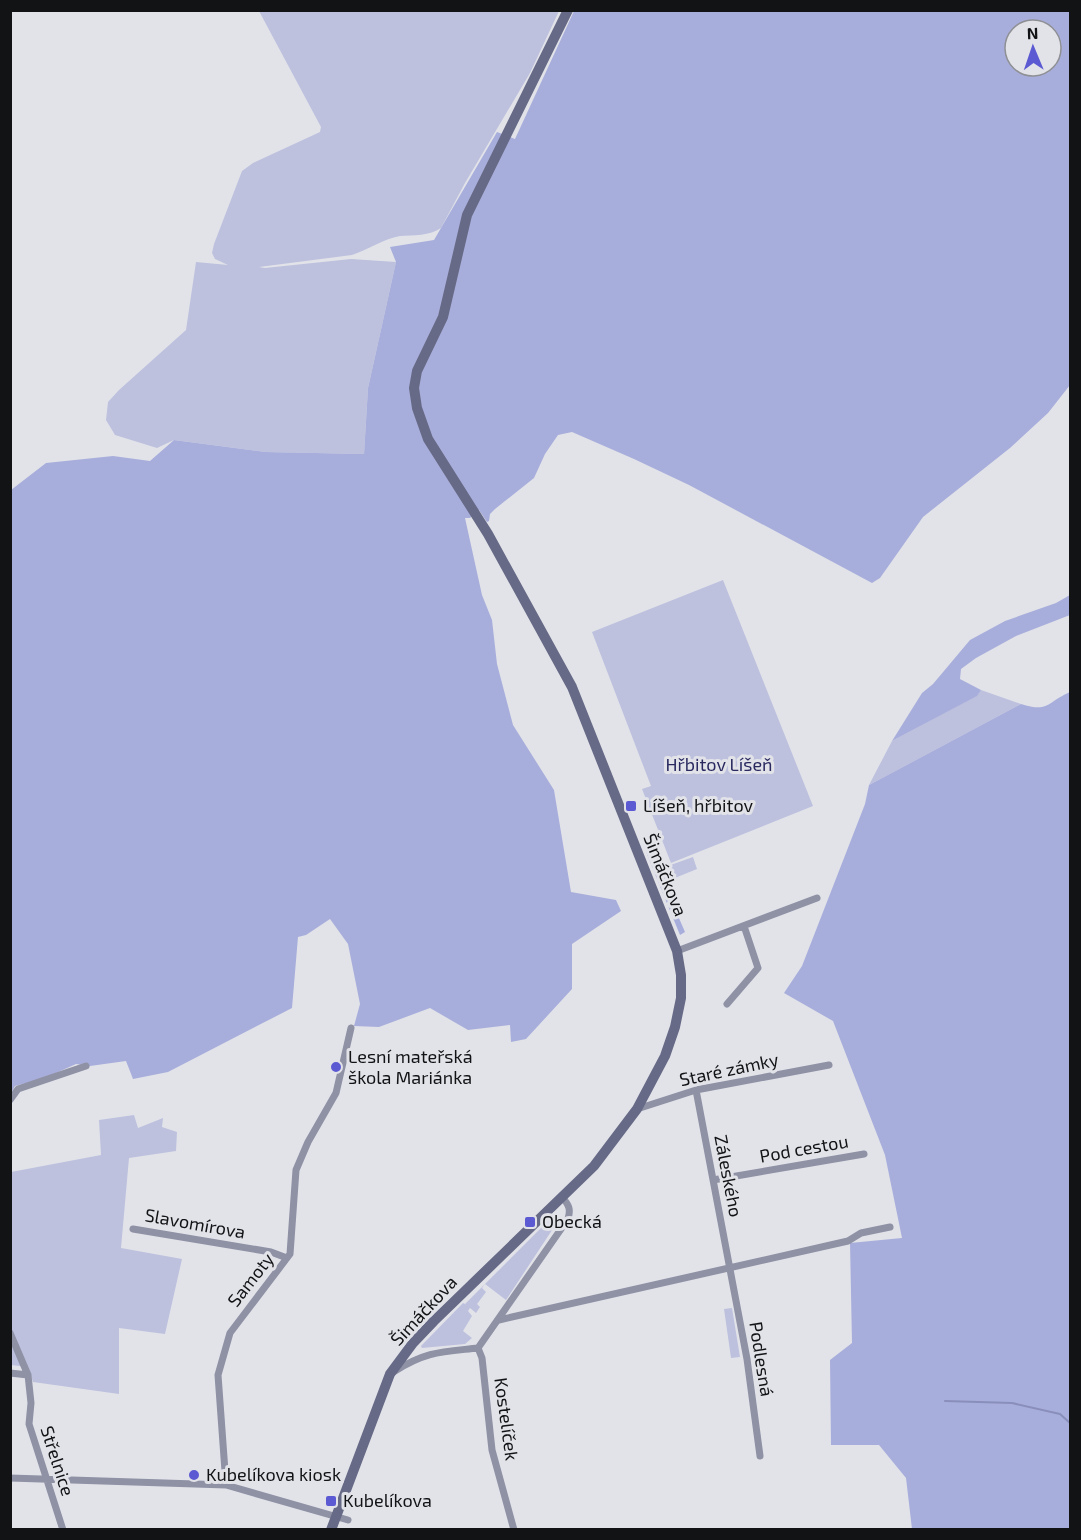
<svg xmlns="http://www.w3.org/2000/svg" width="1081" height="1540" viewBox="0 0 1081 1540" font-family="'Exo 2',sans-serif">
  <style>
    .green { fill: #bdc1de }
    .forest { fill: #a8aedb; fill-rule: evenodd }
    .lines { fill: none; stroke-linecap: round; stroke-linejoin: round }
    .stream { stroke: #898fba; stroke-width: 2 }
    .street { stroke: #8f91a5; stroke-width: 7 }
    .secondary { stroke: #676a86; stroke-width: 10 }
    .poi-dot { fill: #5c5ad2; stroke: #e2e3e9; stroke-width: 2 }
    .labels { text-anchor: middle; stroke-width: 6; stroke-linejoin: round; paint-order: stroke }
    .park-label { font-size: 18px; fill: #292960; stroke: #e2e3e9 }
    .poi-label { font-size: 18px; fill: #121315; stroke: #e2e3e9; text-anchor: start }
    .street-label { font-size: 18px; fill: #121315; stroke: #e2e3e9 }
  </style>
  <rect width="100%" height="100%" fill="#e2e3e9"/>
  <path class="green" d="M259,11h300l-29,62 -65,110 -24,45c-11,8 -28,7 -41,8 -17,3 -32,14 -48,19l-93,12 6,1 86,-9 45,3 -28,126 -4,66 -98,-2 -92,-12 -17,8 -42,-13 -9,-15 2,-18 11,-12 67,-60 10,-68 32,3 -13,-6 -3,-6 2,-9 28,-73 11,-8 67,-31 1,-5z
    M723,580l90,226 -142,57 -29,-74 9,-3 -59,-154z
    M981,690l40,14 -152,81 23,-44 84,-45z
    M647,843l8,14 10,10 28,-10 4,12 -32,13 -6,-10 -4,2 -9,-22z
    M134,1115l4,13 25,-10 -1,9 15,5 -1,19 -47,7 -8,90 61,11 -17,75 -46,-6v66l-86,-12 -5,-15 -17,-2v-193l90,-17 -2,-35z
    M555,1214l5,4 -54,82 -21,-16 -3,4 4,4 -9,12 3,3 -4,6 -6,-5 -2,3 4,5 -9,15 9,7 -7,6 -43,4 -1,-2 42,-43 2,1z
    M732,1308l8,49 -9,1 -7,-49z"/>
  <path class="forest" d="M574,11h496v374l-22,28 -38,35 -87,69 -43,61 -8,5 -183,-98 -55,-26 -62,-27 -14,3 -13,19 -11,24 -39,31 -5,5 -1,7 -2,1 -8,-12 -9,8h-5l17,77 10,25 5,44 16,61 41,65 17,102 45,8 5,11 -49,33v45l-46,50 -15,3 -1,-17 -42,5 -38,-22 -51,19 -25,-1 6,-22 -12,-60 -18,-25 -24,16 -8,2 -6,71 -124,64 -35,7 -7,-18 -36,5 -14,-2 -31,14 -30,8 -4,7v-603l35,-27 67,-7 37,5 24,-21 92,12 98,2 4,-66 28,-126 -6,-15 44,-7 63,-108 18,7zM1015,30h36v36h-36z
    M1070,595v20l-54,21 -40,22 -15,11 -1,10 21,11 -4,6 -85,45 30,-48 11,-9 37,-44 35,-19 51,-18z
    M1070,692v837h-158l-6,-51 -27,-33h-48l-1,-85 22,-17 -2,-100 52,-5 -17,-83 -52,-134 -49,-28 18,-27 63,-162 4,-19 152,-81c28,9 26,-2 49,-12z
    M659,872l26,60 -5,3 -25,-61z"/>
  <g class="lines">
    <path class="stream" d="M945,1401l67,2 48,11 10,9"/>
    <path class="street" d="M677,951l140,-53
      M727,1004l31,-36 -14,-42
      M696,1090l51,269 13,97
      M10,1100l8,-11 68,-23
      M637,1109l59,-19 133,-25
      M713,1180l151,-26
      M133,1229l138,23 16,6
      M499,1320l349,-79 13,-8 29,-6
      M10,1333l18,42 3,28 -2,21 34,106
      M478,1348l4,10 10,92 22,80
      M395,1371c32,-20 47,-19 83,-23l90,-129c3,-10 1,-14 -6,-22
      M10,1373l18,2
      M10,1478l216,7 122,35
      M226,1485l-8,-110 12,-42 60,-79 6,-84 12,-28 28,-49 15,-65"/>
    <path class="secondary" d="M331,1530l59,-156 23,-31 21,-22 160,-155 43,-57 28,-53 10,-29 6,-29v-23l-4,-24 -105,-264 -84,-153 -60,-95 -11,-31 -3,-20 3,-17 26,-54 24,-102 101,-205"/>
  </g>
  <g class="poi-dot">
    <rect x="625" y="800" width="12" height="12" rx="3"/>
    <circle cx="336" cy="1067" r="6"/>
    <rect x="524" y="1216" width="12" height="12" rx="3"/>
    <circle cx="194" cy="1475" r="6"/>
    <rect x="325" y="1495" width="12" height="12" rx="3"/>
  </g>
  <g class="labels">
    <g class="park-label">
      <text x="719" y="771">Hřbitov Líšeň</text>
    </g>
    <g class="poi-label">
      <text x="643" y="812">Líšeň, hřbitov</text>
      <text x="348" y="1063">Lesní mateřská<tspan x="348" dy="21">škola Mariánka</tspan></text>
      <text x="542" y="1228">Obecká</text>
      <text x="206" y="1481">Kubelíkova kiosk</text>
      <text x="343" y="1507">Kubelíkova</text>
    </g>
    <g class="street-label">
      <text transform="translate(665 875) rotate(68)" y="6">Šimáčkova</text>
      <text transform="translate(729 1070) rotate(-12)" y="6">Staré zámky</text>
      <text transform="translate(804 1149) rotate(-10)" y="6">Pod cestou</text>
      <text transform="translate(728 1176) rotate(79)" y="6">Záleského</text>
      <text transform="translate(195 1224) rotate(10)" y="6">Slavomírova</text>
      <text transform="translate(251 1280) rotate(-52)" y="6">Samoty</text>
      <text transform="translate(424 1311) rotate(-47)" y="6">Šimáčkova</text>
      <text transform="translate(761 1359) rotate(81)" y="6">Podlesná</text>
      <text transform="translate(506 1419) rotate(82)" y="6">Kostelíček</text>
      <text transform="translate(57 1461) rotate(72)" y="6">Střelnice</text>
    </g>
  </g>
  <rect width="1081" height="1540" fill="none" stroke="#121315" stroke-width="24"/>
  <g transform="translate(1033 48) rotate(358)"><circle r="28" fill="#e2e3e9" stroke="#8f9094" stroke-width="1.5"/>
  <path d="M0-4.5L10 22L0 15L-10 22Z" fill="#5c5ad2"/>
  <text y="-9" font-size="16" font-weight="bold" text-anchor="middle" fill="#121315">N</text>
  </g>
</svg>
